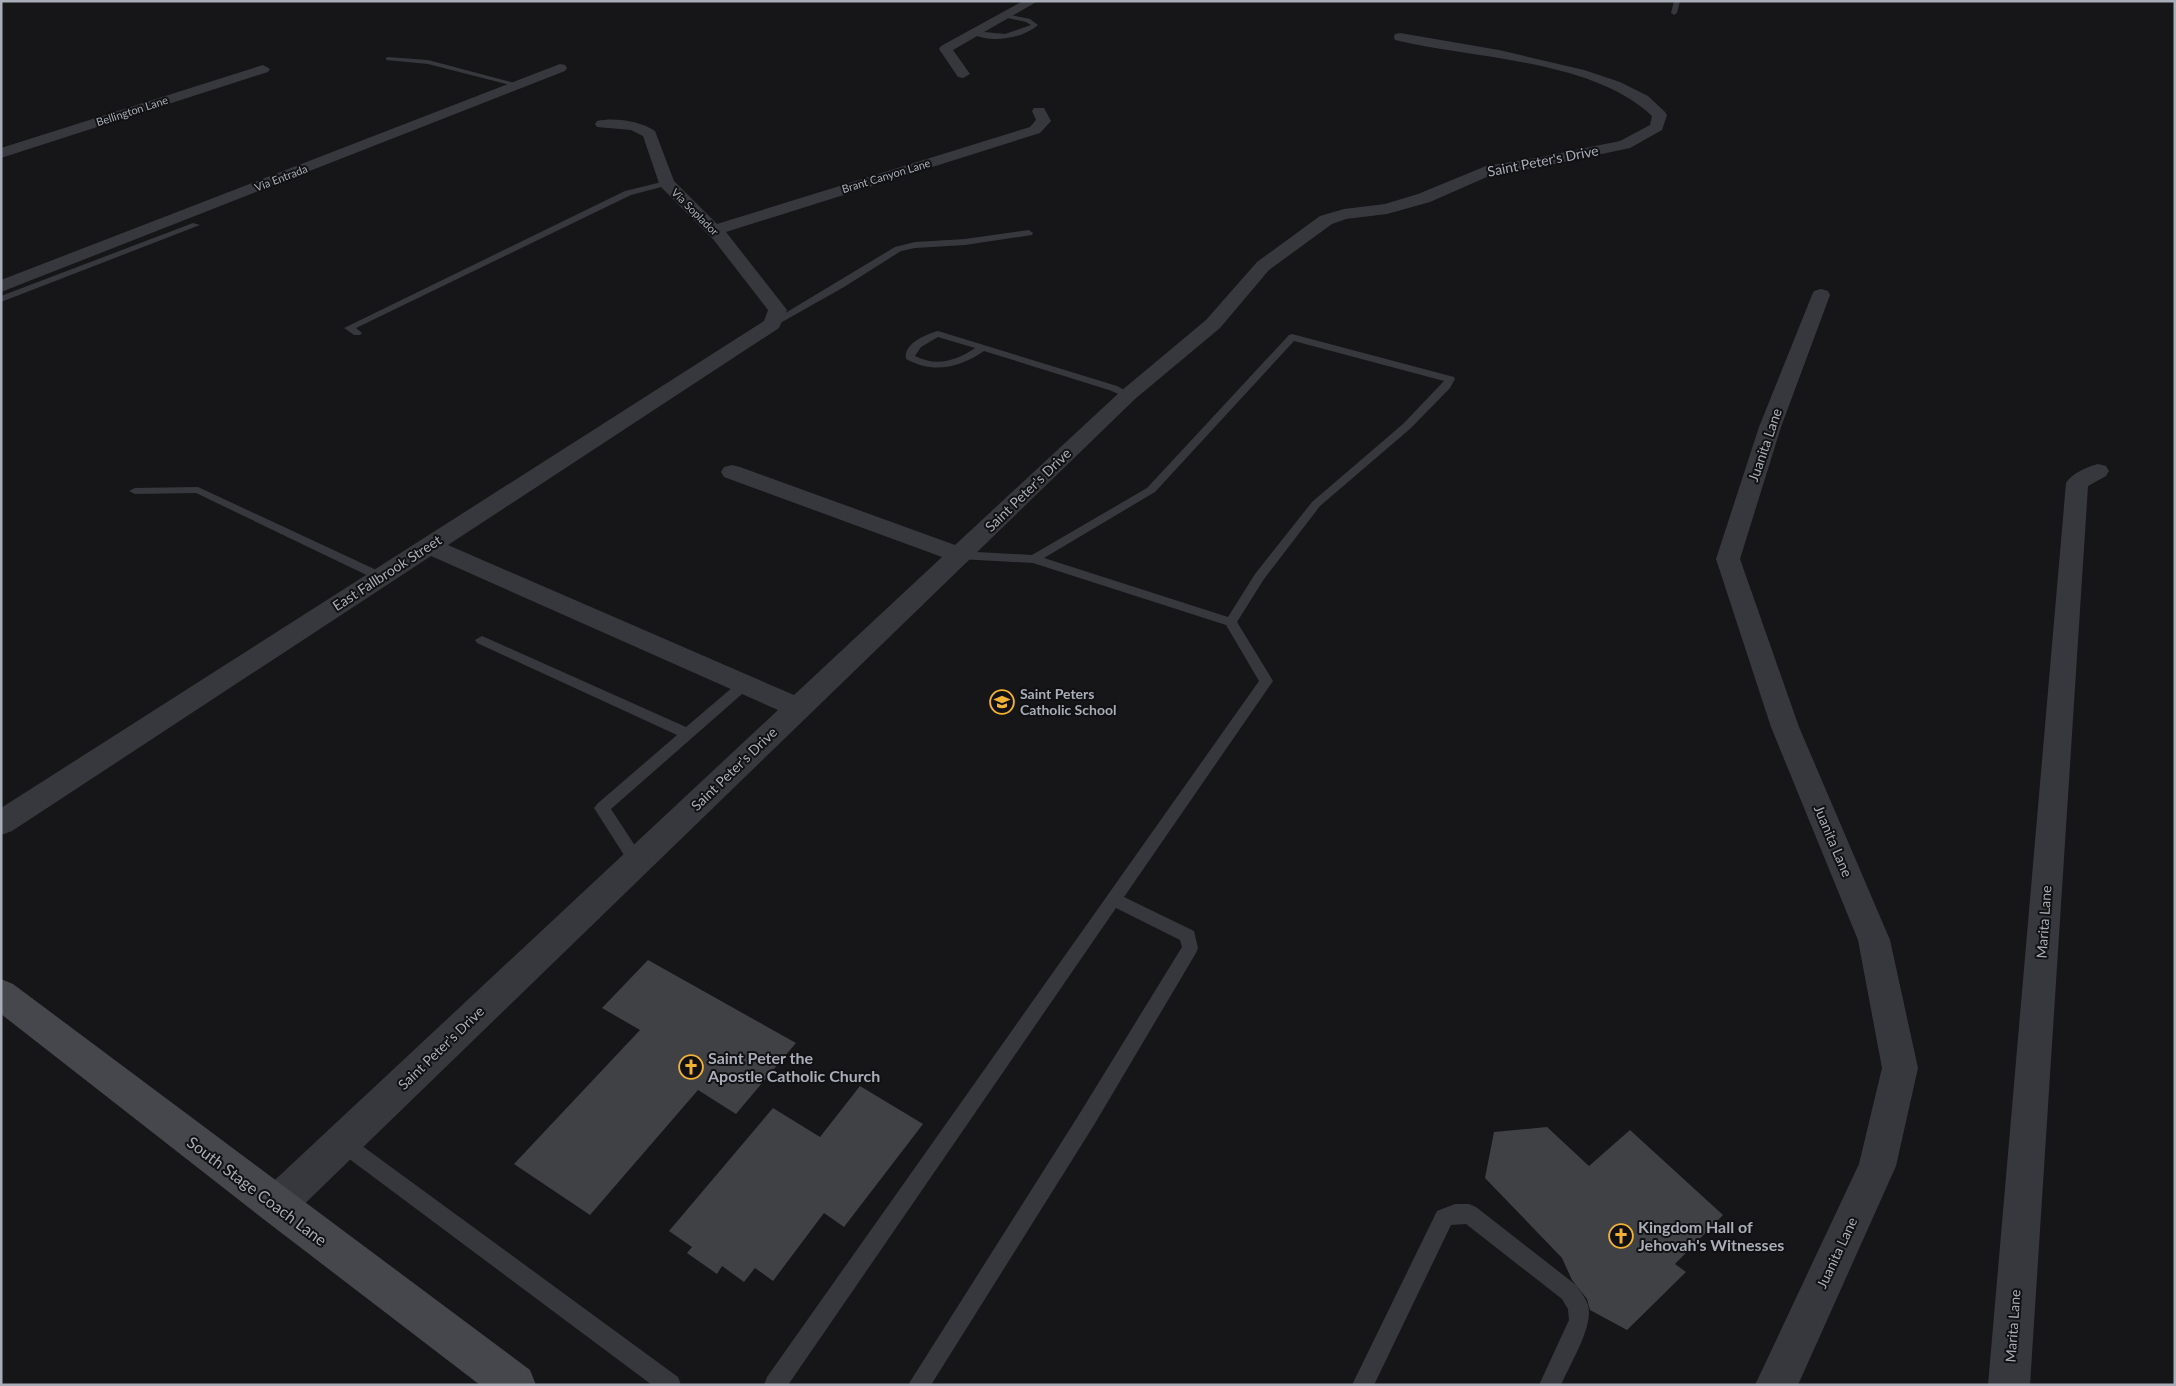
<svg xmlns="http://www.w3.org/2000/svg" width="2176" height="1386" viewBox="0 0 2176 1386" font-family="Lato,sans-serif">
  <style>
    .building { fill: #404145 }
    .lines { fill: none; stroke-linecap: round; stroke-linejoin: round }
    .service { fill: #37383d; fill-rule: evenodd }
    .minor { fill: #37383d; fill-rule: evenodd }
    .secondary { fill: #45474d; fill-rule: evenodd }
    .labels { text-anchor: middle; stroke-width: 4; stroke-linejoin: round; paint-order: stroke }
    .far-street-label { font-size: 11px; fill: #a8adb8; stroke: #111113 }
    .street-label { font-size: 14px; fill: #a8adb8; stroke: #111113 }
    .poi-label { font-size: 14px; font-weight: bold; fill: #a8adb8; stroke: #111113; text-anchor: start }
    .near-poi-label { font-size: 16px; font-weight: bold; fill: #a8adb8; stroke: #111113; text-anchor: start }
    .near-street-label { font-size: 16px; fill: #a8adb8; stroke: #111113 }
  </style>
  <rect width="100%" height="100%" fill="#161618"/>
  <path class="building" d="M648,960l148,83 -60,71 -38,-24 -108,125 -76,-51 126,-134 -38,-22z
    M860,1086l63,38 -79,103 -20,-14 -51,68 -18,-13 -11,14 -22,-16 -5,8 -30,-21 5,-6 -23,-16 104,-123 47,29z
    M1547,1127l42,39 41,-36 93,85 -48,49 11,8 -59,58 -37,-20 -3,-11 -15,-19 -10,-22 -77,-80 9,-46z"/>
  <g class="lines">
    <path class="service" d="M1674,1h6l-3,12 -3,2 -3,-2z
      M1005,14l25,5 8,6c-16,14 -49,19 -67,8l3,-2 31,3 26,-9 -5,-3 -23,-5z
      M388,57l40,3 94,25 -4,2 -90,-23 -42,-4v-2z
      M666,181h3v4l-38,10 -275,133 6,5 -2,2h-6l-10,-7 281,-137z
      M193,223l7,2 -199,77v-6z
      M1029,230l4,3 -1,2 -67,10 -50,3 -14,3 -57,36 -69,39h-6l-2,-2 128,-77 20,-5 50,-3z
      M938,331l179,55 16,9 -5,3 -19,-8 -125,-39c-25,17 -51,23 -78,8 -3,-15 20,-25 32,-28zM938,337l37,11c-19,13 -39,19 -60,8l6,-9z
      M1292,334l162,43 1,2 -5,9 -39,40 -91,78 -56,73 -27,43 36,59 -149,216 70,34 4,17 -2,5 -102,172 -163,260h-23l172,-272 102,-166 -2,-7 -64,-32 -328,477h-24l3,-8 492,-696 -33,-56 -193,-62 -74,-4 -6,-4 6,-4 73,4 115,-67 142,-153zM1294,341l150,40 -41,43 -91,78 -57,72 -27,43 -184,-59 111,-66z
      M198,487l187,87 2,3 -2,3h-8l-181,-87 -61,1 -6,-3 6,-3z
      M482,636l204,91 54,-46h10l2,3 -2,3 -139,122 32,49 2,4 -2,4 -6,2 -6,-2 -37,-58 3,-4 80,-69 -200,-92 -2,-3z
      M343,1134l7,3 328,240 3,8h-29l-316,-236 -2,-6 2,-6z
      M1455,1204h14l7,3 100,78c4,6 10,13 12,20 6,21 -18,59 -27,80h-22l30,-65 -1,-11 -6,-10 -96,-75 -15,1 -77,160h-22l85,-174z"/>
    <path class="minor" d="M1023,1h15l-85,49 17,24 -7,4 -5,-1 -19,-28 2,-3z
      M1400,33l99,17 85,20 36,12 28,14 17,16 2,3 -5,15 -32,18 -89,19 -45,6 -66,29 -43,12 -41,5 -14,5 -63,46 -49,58 -85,71 -845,819 -14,6 -14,-6 -5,-13 5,-13 516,-482 -347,-154 -419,275 -11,4v-27l763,-487 4,-11 -55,-71 -53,-53 -17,-50 -12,-6 -34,-3 -2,-3 2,-3c17,-4 44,0 58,10l19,50 43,43 313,-97 6,-7 -4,-9 2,-3h10l7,13 -11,12 -314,99 61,78 -8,18 -331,217 346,150 148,-138 -218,-80 -3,-5 3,-5 8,-2 8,2 215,78 166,-154 85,-71 51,-58 63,-46 24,-7 41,-5 33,-10 68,-28 55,-9 79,-16 30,-16 2,-9c-60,-57 -179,-57 -257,-76l-1,-3 1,-3z
      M560,64l5,1 2,3 -2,3 -564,221v-12z
      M263,65l7,4 -2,3 -267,86v-10z
      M1821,289l7,2 2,4 -49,132 -41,132 59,168 91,213 28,128 -22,98 -98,219h-43l104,-221 23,-96 -24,-128 -87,-213 -55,-168 43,-132 53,-132 2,-4z
      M2098,464l8,2 3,5 -3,5 -18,10 -58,899h-42l78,-902c6,-10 21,-16 32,-19z"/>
    <path class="secondary" d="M1,979l12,5 517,386 6,15h-56l-218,-167 -261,-204z"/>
  </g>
  <defs>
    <g id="school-ring" transform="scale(1.25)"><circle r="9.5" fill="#111113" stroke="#f2b134" stroke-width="1.5"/><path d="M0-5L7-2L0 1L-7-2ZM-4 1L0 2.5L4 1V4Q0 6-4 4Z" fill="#f2b134"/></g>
    <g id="church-ring" transform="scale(1.25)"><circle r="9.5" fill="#111113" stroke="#f2b134" stroke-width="1.5"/><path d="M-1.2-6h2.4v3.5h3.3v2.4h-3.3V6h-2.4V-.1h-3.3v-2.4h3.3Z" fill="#f2b134"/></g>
  </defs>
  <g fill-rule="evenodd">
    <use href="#school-ring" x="1002" y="702"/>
    <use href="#church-ring" x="691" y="1067"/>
    <use href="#church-ring" x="1621" y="1236"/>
  </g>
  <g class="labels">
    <g class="far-street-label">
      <text transform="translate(132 111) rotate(-18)" y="4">Bellington Lane</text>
      <text transform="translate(886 176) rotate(-17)" y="4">Brant Canyon Lane</text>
      <text transform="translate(281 178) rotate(-21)" y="4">Via Entrada</text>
      <text transform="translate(695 212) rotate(45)" y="4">Via Soplador</text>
    </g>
    <g class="street-label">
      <text transform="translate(1543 161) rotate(-11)" y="5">Saint Peter's Drive</text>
      <text transform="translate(1765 445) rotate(-71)" y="5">Juanita Lane</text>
      <text transform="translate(1028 490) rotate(-44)" y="5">Saint Peter's Drive</text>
      <text transform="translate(387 573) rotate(-33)" y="5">East Fallbrook Street</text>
      <text transform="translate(734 769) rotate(-44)" y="5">Saint Peter's Drive</text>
      <text transform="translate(1833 841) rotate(67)" y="5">Juanita Lane</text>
      <text transform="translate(2044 922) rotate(-86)" y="5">Marita Lane</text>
      <text transform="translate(441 1048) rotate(-44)" y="5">Saint Peter's Drive</text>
      <text transform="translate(1837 1253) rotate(-65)" y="5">Juanita Lane</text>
      <text transform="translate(2013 1326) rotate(-86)" y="5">Marita Lane</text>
    </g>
    <g class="poi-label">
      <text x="1020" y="699">Saint Peters<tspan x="1020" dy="16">Catholic School</tspan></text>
    </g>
    <g class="near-poi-label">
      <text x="708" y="1064">Saint Peter the<tspan x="708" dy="18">Apostle Catholic Church</tspan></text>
      <text x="1638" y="1233">Kingdom Hall of<tspan x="1638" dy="18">Jehovah's Witnesses</tspan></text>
    </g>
    <g class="near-street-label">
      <text transform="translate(257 1191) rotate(37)" y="6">South Stage Coach Lane</text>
    </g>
  </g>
  <rect width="2176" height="1386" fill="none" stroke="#a8adb8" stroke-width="5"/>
</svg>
